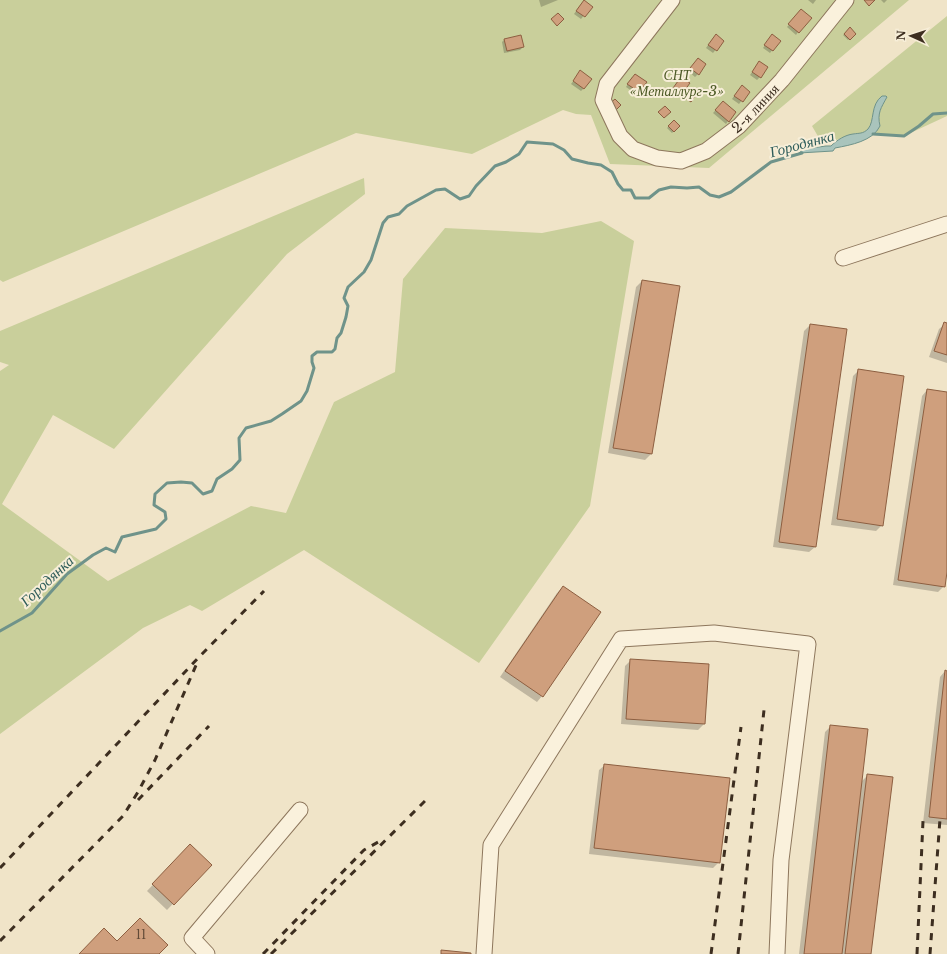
<svg xmlns="http://www.w3.org/2000/svg" width="947" height="954" viewBox="0 0 947 954" font-family="'Libre Baskerville',serif">
  <style>
    .green { fill: #c9cf9b }
    .water { fill: #a9c4bc; stroke: #6f938a }
    .shadow { fill: #0003 }
    .lines { fill: none; stroke-linecap: round; stroke-linejoin: round }
    .stream { stroke: #6f938a; stroke-width: 3 }
    .building { fill: #cf9f7d; stroke: #8d5f41 }
    .minor-casing { stroke: #8d765c; stroke-width: 17 }
    .minor { stroke: #faf1dc; stroke-width: 15 }
    .rail { stroke: #3d2e20; stroke-width: 3; stroke-dasharray: 7 7; stroke-linecap: butt }
    .labels { text-anchor: middle; stroke-width: 4; stroke-linejoin: round; paint-order: stroke }
    .number-label { font-size: 12px; fill: #624a37 }
    .park-label { font-size: 14px; font-style: italic; fill: #4d5a26; stroke: #f7eed8 }
    .street-label { font-size: 14px; fill: #3d2e20; stroke: #f7eed8 }
    .water-label { font-size: 15px; font-style: italic; fill: #2f5d5a; stroke: #f7eed8 }
  </style>
  <rect width="100%" height="100%" fill="#f0e4c8"/>
  <path class="green" d="M0,0h909l-200,168 -99,-4 -19,-49 -15,-1 -13,-4 -91,44 -116,-21 -353,149 -3,-2z
    M947,16v100l-43,20 -48,-3 -33,12 -11,-19z
    M364,178l1,16 -78,60 -173,195 -61,-34 -51,89 106,77 143,-75 35,7 48,-111 61,-30 8,-93 42,-51 97,5 59,-12 33,20 -44,265 -111,157 -175,-113 -102,61 -12,-6 -47,23 -143,106v-363l9,-6 -9,-3v-31z"/>
  <path class="water" d="M882,96h4l1,1c-6,11 -10,16 -7,29 -7,15 -29,19 -45,22l-2,3 -34,2 5,-4 22,-3h5c6,-6 14,-11 22,-12 6,-1 10,0 15,-5 7,-8 2,-24 14,-33z"/>
  <path class="shadow" d="M539,0h19l-17,7z
    M808,0h8l-3,4z
    M881,0h6l-3,3z
    M581,4l10,3 -10,12 -7,-5z
    M799,13l-1,19 -2,3 -9,-8z
    M850,29l5,5 -7,6 -5,-5z
    M713,38l10,3 -10,12 -7,-5z
    M770,38l9,3 -9,12 -7,-5z
    M504,40l19,7 -3,3 -16,3 -2,-11z
    M698,59v15l-3,3 -7,-6z
    M757,65l3,12 -3,3 -7,-5z
    M580,72l4,16 -3,3 -10,-7z
    M632,77l7,15 -3,2 -10,-7z
    M679,81l2,12 -2,3 -8,-5z
    M739,89l10,3 -10,12 -7,-5z
    M720,105l8,16 -2,3 -13,-11z
    M674,121l5,5 -7,7 -5,-5z
    M642,281l9,173 -6,6 -37,-7 28,-166z
    M945,324h2v39l-18,-6 10,-28z
    M810,325l5,222 -6,5 -36,-5 31,-216z
    M859,370l23,155 -6,6 -45,-6 22,-149z
    M927,390l20,3v173l-3,20 -6,6 -45,-7 29,-189z
    M563,587l-21,109 -5,6 -37,-25 57,-84z
    M631,660l77,5 -4,59 -6,6 -77,-6 4,-58z
    M945,671l2,1v153l-24,-2 17,-146z
    M831,726l30,56 7,-7 2,179h-71l26,-222z
    M605,765l114,97 -6,6 -124,-14 10,-84z
    M190,846l20,19 -43,45 -20,-19z"/>
  <g class="lines">
    <path class="stream" d="M873,134l31,2 15,-10 14,-12 14,-1
      M0,631l32,-18 35,-39 26,-19 13,-7 9,4 7,-15 34,-8 10,-10 -1,-7 -11,-7 1,-11 12,-11 14,-1 11,1 11,11 9,-3 5,-12 15,-10 8,-9 -1,-22 7,-10 25,-7 11,-7 19,-13 6,-10 7,-23 -2,-6v-6l5,-4h15l3,-3 2,-11 4,-5 5,-16 2,-11 -4,-8 4,-11 16,-15 7,-12 12,-37 5,-6 11,-3 8,-8 29,-16 9,-1 15,10 9,-3 7,-10 19,-20 11,-4 13,-8 8,-12 26,2 11,6 8,9 16,4 13,2 11,7 6,12 5,6h8l4,8h14l10,-8 12,-3 16,1 12,-1 11,8 9,2 12,-5 40,-30 31,-9"/>
  </g>
  <path class="building" d="M584,0l9,7 -8,10 -9,-6z
    M864,0h11l-6,6z
    M801,9l11,9 -13,15 -11,-9z
    M558,13l6,6 -7,7 -6,-7z
    M850,27l6,7 -6,6 -6,-6z
    M716,34l8,7 -7,10 -9,-6z
    M772,34l9,7 -8,10 -9,-6z
    M521,35l3,12 -17,4 -3,-12z
    M698,58l8,6 -7,11 -9,-7z
    M759,61l9,6 -7,11 -9,-6z
    M580,70l12,9 -8,10 -11,-8z
    M635,74l12,8 -8,10 -12,-8z
    M681,77l9,6 -8,11 -9,-6z
    M742,85l8,7 -7,10 -9,-6z
    M693,88l5,4 -7,10 -6,-4z
    M615,99l6,6 -7,7 -6,-7z
    M723,101l13,11 -7,10 -14,-12z
    M665,106l6,6 -7,6 -6,-6z
    M674,120l6,6 -6,6 -6,-6z
    M642,280l38,6 -28,168 -39,-6z
    M944,322l3,1v32l-13,-4z
    M810,324l37,5 -31,218 -37,-5z
    M858,369l46,7 -21,150 -46,-7z
    M927,389l20,3v180l-2,15 -47,-7z
    M563,586l38,26 -58,85 -38,-26z
    M630,659l79,5 -4,60 -79,-5z
    M945,670l2,1v148l-18,-2z
    M830,725l38,4 -26,225h-38z
    M604,764l126,14 -10,85 -126,-15z
    M867,774l26,3 -22,177h-26z
    M190,844l22,21 -38,40 -22,-21z
    M140,918l28,27 -9,9h-80l25,-26 13,13z
    M441,950l30,3v1h-30z"/>
  <g class="lines">
    <g class="minor-casing">
      <g id="minor">
        <path id="s1" d="M672,0l-65,84 -4,16 17,36 13,13 24,9 24,3 25,-10 33,-25 43,-46 64,-80"/>
        <path d="M843,258l104,-34"/>
        <path d="M207,954l-15,-16 108,-128"/>
        <path d="M484,954l7,-109 130,-206 93,-6 94,11 -27,216 -4,94"/>
      </g>
    </g>
    <use href="#minor" class="minor"/>
    <path class="rail" d="M138,800l71,-74
      M0,868l200,-212 64,-65
      M0,941l123,-125 15,-24 17,-32 42,-97
      M263,954l101,-104 16,-9
      M271,954l157,-156
      M711,954l30,-227
      M738,954l26,-244
      M917,954l6,-133
      M930,954l10,-135"/>
  </g>
  <g class="labels">
    <g class="number-label">
      <text x="141" y="939">11</text>
    </g>
    <g class="park-label">
      <text x="677" y="80">СНТ<tspan x="677" dy="16">«Металлург-3»</tspan></text>
    </g>
    <g class="street-label">
      <text dy="5" stroke="none"><textPath href="#s1" startOffset="323">2-я линия</textPath></text>
    </g>
    <g class="water-label">
      <text transform="translate(802 144) rotate(-15)" y="5">Городянка</text>
      <text transform="translate(47 581) rotate(-43)" y="5">Городянка</text>
    </g>
  </g>
  <g transform="translate(911 36) rotate(273)" stroke="#f7eed8" stroke-width="3" paint-order="stroke">
  <path d="M0-3L7 15L0 10L-7 15Z" fill="#3d2e20"/>
  <text y="-6" font-size="11" font-weight="bold" text-anchor="middle" fill="#3d2e20">N</text>
  </g>
</svg>
